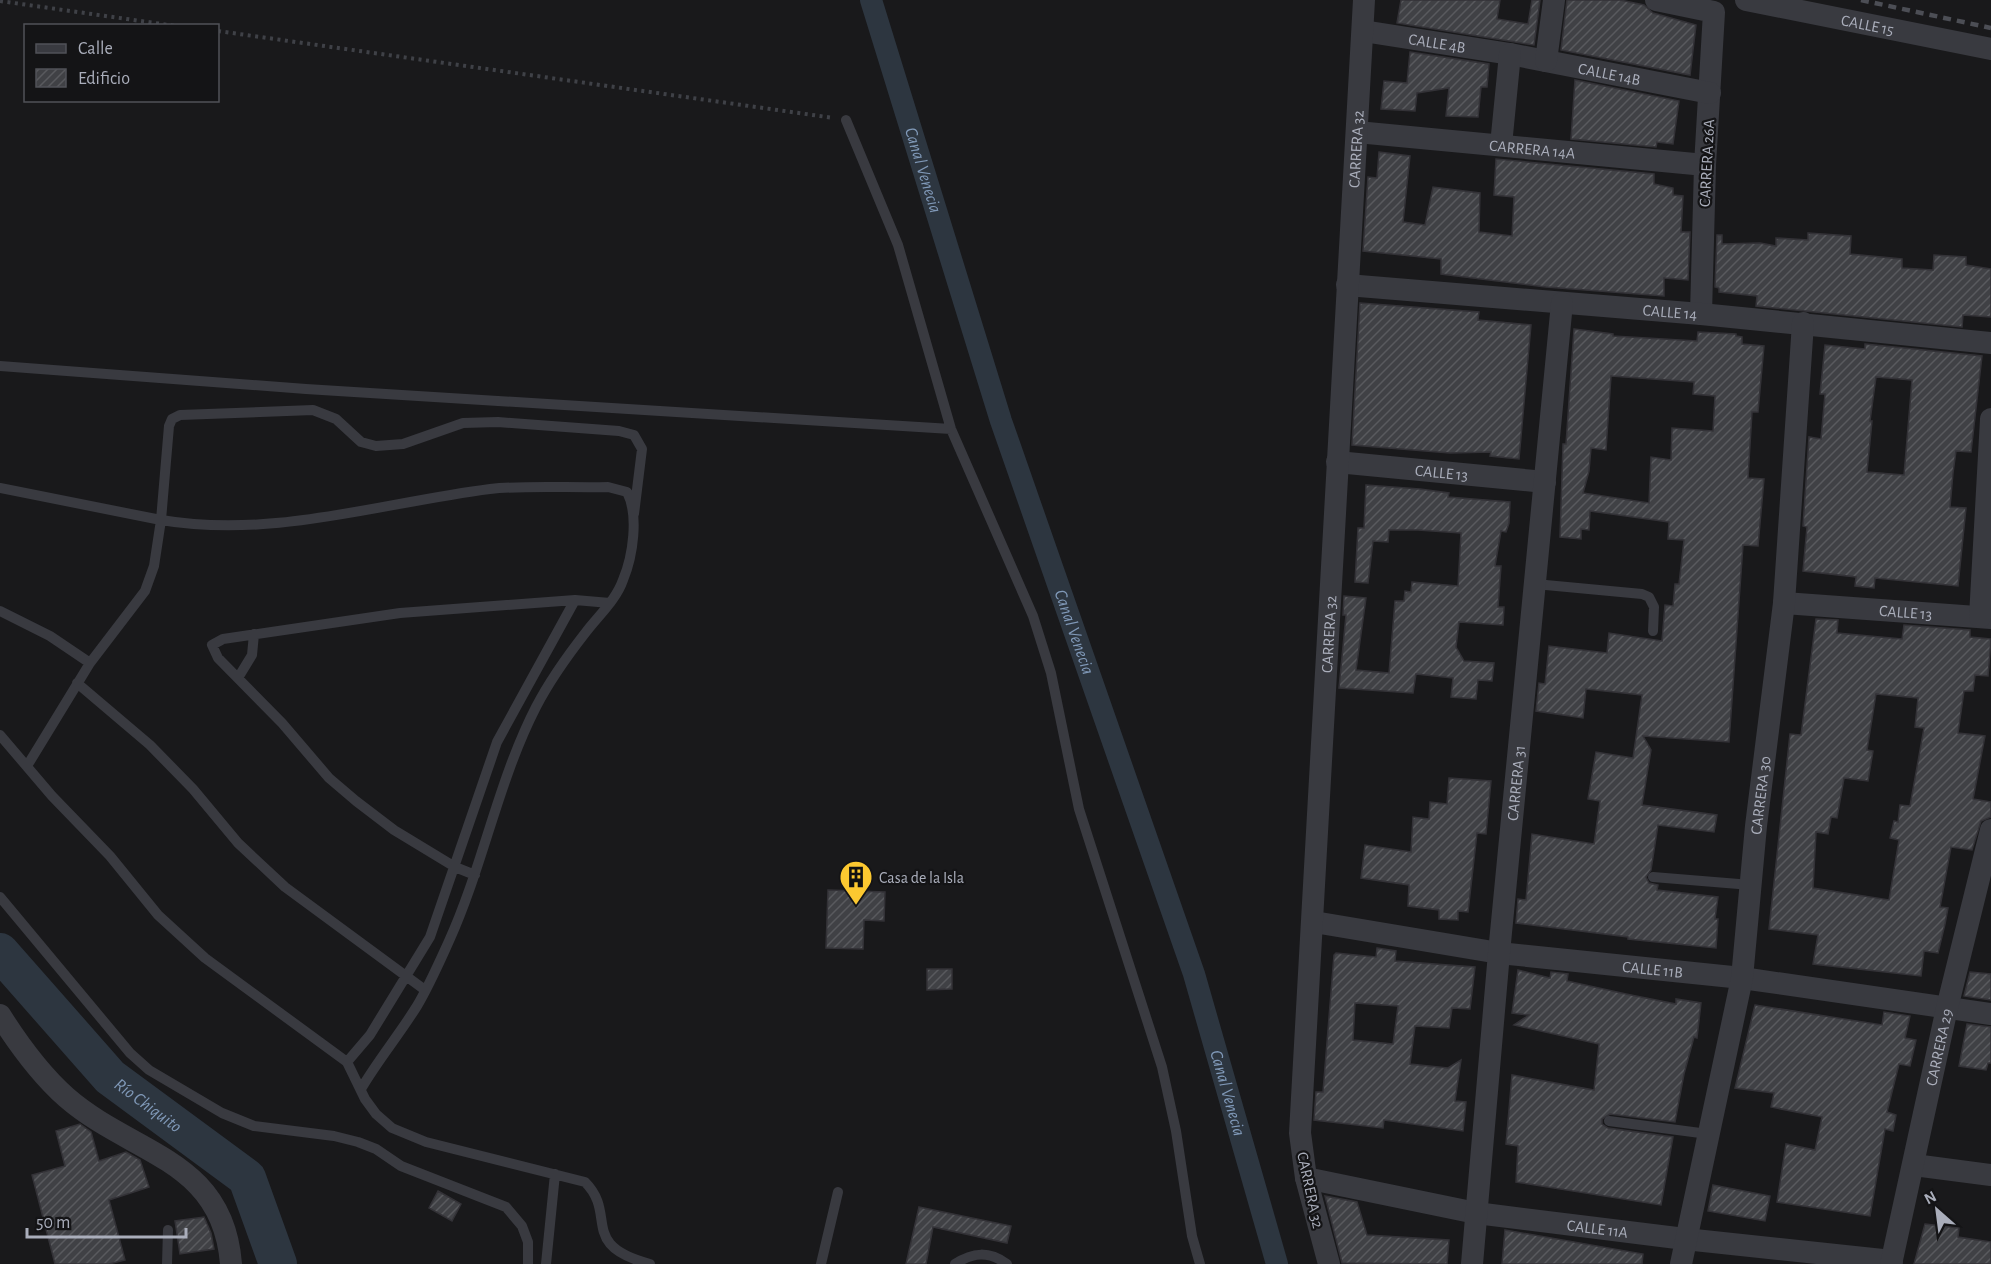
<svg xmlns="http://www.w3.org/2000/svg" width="1991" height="1264" viewBox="0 0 1991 1264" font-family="'Alegreya Sans',sans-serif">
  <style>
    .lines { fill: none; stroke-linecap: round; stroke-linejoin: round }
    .canal { stroke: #2d3640; stroke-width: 22 }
    .river { stroke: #2d3640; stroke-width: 38 }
    .building { fill: url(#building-hatch); stroke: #333237; stroke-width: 1.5; fill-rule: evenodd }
    .path { stroke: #3f4147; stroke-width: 4; stroke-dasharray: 3 4.5; stroke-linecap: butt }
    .lane { stroke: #393a40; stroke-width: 10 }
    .street { stroke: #393a40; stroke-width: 22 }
    .rail { stroke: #4c4e55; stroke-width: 4.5; stroke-dasharray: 8 6; stroke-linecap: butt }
    .labels { text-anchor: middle; stroke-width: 4.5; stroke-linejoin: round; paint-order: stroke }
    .street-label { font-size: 16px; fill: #aaaebb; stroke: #141416 }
    .poi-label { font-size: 16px; fill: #aaaebb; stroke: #141416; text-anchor: start }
    .water-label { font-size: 18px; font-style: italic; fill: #8099b8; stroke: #141416 }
  </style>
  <defs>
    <pattern id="building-hatch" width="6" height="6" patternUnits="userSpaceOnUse" patternTransform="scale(1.5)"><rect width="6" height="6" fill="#404145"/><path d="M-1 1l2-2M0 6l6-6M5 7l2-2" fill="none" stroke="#595a5e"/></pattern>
  </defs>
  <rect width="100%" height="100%" fill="#19191b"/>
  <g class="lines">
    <path class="canal" id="s1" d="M871,0l130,421 193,553 83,290"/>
    <path class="river" id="s2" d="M0,952l110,125 137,101 31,86"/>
  </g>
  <path class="building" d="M1401,0h99l-3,19 31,5 4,-24h8l-6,45 -137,-22z
    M1567,0h53l24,5 9,8 43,12 -6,50 -129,-25z
    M1410,52l79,12 -2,23h-6l-3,30 -32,-1 3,-28 -32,5 -2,18 -34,-2 3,-28 23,2z
    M1575,80l104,21 -6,43 -16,-2 -1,5 -85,-8z
    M1379,152l31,4 -7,66 22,3 8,-38 47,6 -1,39 33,4 2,-39 -20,-2 2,-36 158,15v10l19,4v7l10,1 -2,36h9l-2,48 -24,-2v18l-118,-9 -105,-13v-15l-78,-8 5,-74 9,1z
    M1808,233l43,3 -1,18 52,5v9l31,2 1,-15 32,2v8l25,4v48l-28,-2 -1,12 -206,-21 1,-10 -38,-4v-4l-4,-1 2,-52h5v9l38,-1 16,3v-8l32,2z
    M1360,303l119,9 -1,8 53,5 -12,134 -29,-3 1,-4 -41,1 -98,-8z
    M1574,329l39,5v2l84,5 1,-9 38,2v2l6,1v7l22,2 -6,66h-6l-4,66 16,1 -1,11 -5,56 -15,-1 -14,197 -86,-6 8,14 -9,55 75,10 -3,17 -56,-7 -7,45 -5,7 3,6 9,2 -1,5 61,7 -3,22h3l-2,29 -88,-9v-2l-112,-14 2,-24 8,1 6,-66 62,10 6,-43 -12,-2 8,-47 37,6 9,-63 -56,-6 -3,29 -47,-7 3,-28 6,1 4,-38 58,7 2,-20 53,8 3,-36 8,1 2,-22h4l5,-44 -16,-1 1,-17 -79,-11 -1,19 -8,-1v10l-21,-2 3,-93h3zM1611,376l83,6 -1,12 22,2 -2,35 -41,-3 -1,32 -20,-3 -2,46 -66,-10 6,-22 2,-23 15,2z
    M1865,344l117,12 -11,96 -15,-1 -3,22 -3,34 16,1 -8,78 -83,-8 -1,10 -19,-2 1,-9 -53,-6 4,-44 -4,-1 6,-89 12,2 4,-45h-5l5,-49 40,4zM1876,377l36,3 -8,95 -37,-3 5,-51h-2z
    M1366,485l54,4 29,4 -1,4 62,5 -1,21 -3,9 -5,-1 -6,35h6l-3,41h6l-1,18 -44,-3 -3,25 8,14 30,2 -2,18 -14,-1 -2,19 -25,-2 2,-19 -37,-4 -3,19 -74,-5 7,-73h-3l1,-19 22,2 -10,72 33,3 6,-72h9l1,-10 6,1 1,-10 46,4 3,-53 -43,-3h-29l-1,12 -15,-1 -5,42 -13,-1 3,-54h6z
    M1816,619l22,1 -1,13 65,6 2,-14 66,5v7l21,2 -3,37 -13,-1 -2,16h-9l-6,42 27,3 -12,63 18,3v15l-10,4 -9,29 -21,-3 -11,60 8,1 -3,16 -7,29 -14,-2 -3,25 -108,-12 5,-29 -49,-6 21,-195 11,1zM1876,694l42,4 -3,29 9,1 -14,78 -10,-1 -2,17 -4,-1 -4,17 9,2 -10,60 -76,-12 3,-56 12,2 3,-17 6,1 7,-40 24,3 5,-30 -6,-1z
    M1449,778l42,3 -5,53 -9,-1 -9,79 -10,-1v9l-19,-1v-9l-31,-4 1,-21 -48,-7 4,-33 46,7 2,-35 16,2 1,-17 17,2z
    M828,890l57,2 -1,29 -20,-1 -1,29 -37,-1z
    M1377,948l19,3 -1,10 80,6 -5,42 -18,-1 -3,20 -34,-2 -5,38 38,4 13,-8 -6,41 11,1 -3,29 -79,-11 -1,8 -69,-8 2,-28h7l11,-137 2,-2 40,4zM1355,1003l43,3 -5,38 -40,-4z
    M927,969h25v20l-25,1z
    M1518,970l32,8 1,-6 17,2 -1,7 59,13 50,10v-5l25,4 -4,35 -3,-1 -10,37 -9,48 -65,-8 -8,5v5l6,4 65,9 -12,68 -145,-23 2,-36 -12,-2 6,-69 82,15 5,-46 -85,-19 15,-10 -17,-2z
    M1970,972l21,2v26l-27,-4z
    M1755,1005l127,20 2,-13 26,4 -5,22 11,2 -6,26 -11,-2 -12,48 9,3 -3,16 -8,-2 -15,87 -93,-14 9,-58 29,6 7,-33 -51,-10 3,-14 -39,-5z
    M1967,1024l24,3v36h-3l-2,7 -27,-4z
    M80,1124l11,8 8,29 27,-9 14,8 9,27 -40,13 16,60 -16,4h-54l-23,-89 33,-9 -9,-35z
    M1713,1185l57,11 -5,25 -57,-10z
    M438,1191l23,13 -9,17 -23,-13z
    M1325,1196l32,6 10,33 82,5 -2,24 -105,-1z
    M919,1207l92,19 -4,17 -74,-16 -7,37h-20z
    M204,1217l7,16 3,16 -34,5 -5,-33z
    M1925,1224l34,4 -1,9 33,5v22h-77z
    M1505,1230l138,24 -1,10h-140z"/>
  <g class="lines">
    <path class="path" d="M0,1l176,25
      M218,31l616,87"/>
    <path class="lane" d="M846,120l52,125 53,184 82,187 18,57 28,136 83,258 14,64 16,105 8,28
      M0,366l306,23 645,40
      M0,488l161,32 -7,46 -9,25 -55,72 -63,103
      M1535,584l107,10 7,3 5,10 -1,24
      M0,611l50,25 40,27
      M238,678l14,-23 2,-21
      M77,683l73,62 43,44 45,54 47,44 140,103
      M0,735l52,61 58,60 48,59 47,43 142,104 18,37 11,15 16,14 34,14 159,40c33,33 -7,63 65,82
      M475,875l-20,-8 -61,-37 -38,-29 -27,-23 -47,-55 -64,-65 -6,-13 11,-6 177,-26 175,-13 35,3
      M1653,877l98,8
      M0,897l130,156 19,17 73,43 32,13 80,10 24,6 18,7 25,17 105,41 16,19 6,16v22
      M347,1062l23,-27 60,-98 67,-195 78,-142
      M361,1089c17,-29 38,-54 56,-83 12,-20 22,-43 32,-65 34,-75 49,-160 87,-234 14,-27 32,-52 50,-75 13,-17 30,-32 37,-52 10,-24 16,-65 4,-88l-19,-5c-38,1 -80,-2 -118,2 -110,14 -217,50 -329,31l8,-94 3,-7 8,-4 133,-5 23,9 25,23 15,4 27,-2 60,-21 35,-1 121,9 15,4 8,14 -8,65
      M1609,1121l99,13
      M167,1264l1,-34
      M546,1264l9,-90
      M821,1264l17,-72
      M955,1264c18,-12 34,-13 52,0"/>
    <g class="street">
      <path d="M1656,0l58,12 -9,153 -4,149"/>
      <path id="s3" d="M1746,0l245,49"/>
      <path id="s4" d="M1363,31l147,23 200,39"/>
      <path d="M1546,61l8,-61"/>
      <path id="s5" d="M1357,132l348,33"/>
      <path d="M1501,145l9,-91"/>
      <path id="s6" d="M1347,285l354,29 290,29"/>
      <path id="s7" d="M1337,462l208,20"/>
      <path id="s8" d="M1784,603l207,15"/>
      <path d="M1980,617l11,-198"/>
      <path id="s9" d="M1314,922l185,31 243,25 249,36"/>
      <path d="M0,1015c19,30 39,58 66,82 66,58 157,61 165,167"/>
      <path d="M1914,1165l77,10"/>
      <path id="s10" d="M1306,1178l170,35 209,26 207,22"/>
      <path id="s11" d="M1329,1264l-23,-86 -6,-45 64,-1133"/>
      <path id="s12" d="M1472,1264l27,-311 63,-650"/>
      <path id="s13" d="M1681,1264l61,-286 14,-152 28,-223 19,-280"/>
      <path id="s14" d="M1891,1264l56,-256 44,-178"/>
    </g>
    <path class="rail" d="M1861,0l130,28"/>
  </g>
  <defs>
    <g id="building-pin" transform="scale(1.725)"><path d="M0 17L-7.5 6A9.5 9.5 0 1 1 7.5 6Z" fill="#fcc830" stroke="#141416"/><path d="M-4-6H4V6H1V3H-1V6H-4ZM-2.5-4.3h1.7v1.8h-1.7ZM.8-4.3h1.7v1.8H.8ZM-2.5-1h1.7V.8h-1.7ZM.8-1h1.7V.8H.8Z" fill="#111"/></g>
  </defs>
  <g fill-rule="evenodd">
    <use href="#building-pin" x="856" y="877"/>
  </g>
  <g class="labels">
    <g class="street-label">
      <text dy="6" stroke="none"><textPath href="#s3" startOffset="124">CALLE 15</textPath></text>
      <text dy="6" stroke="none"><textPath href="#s4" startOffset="75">CALLE 4B</textPath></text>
      <text dy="6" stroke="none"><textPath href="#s4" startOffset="250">CALLE 14B</textPath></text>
      <text dy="6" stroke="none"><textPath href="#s11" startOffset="1120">CARRERA 32</textPath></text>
      <text dy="6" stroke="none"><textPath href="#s5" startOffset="176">CARRERA 14A</textPath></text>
      <text transform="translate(1706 163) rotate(-87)" y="6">CARRERA 26A</text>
      <text dy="6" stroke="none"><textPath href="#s6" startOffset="324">CALLE 14</textPath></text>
      <text dy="6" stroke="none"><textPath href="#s7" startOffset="105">CALLE 13</textPath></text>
      <text dy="6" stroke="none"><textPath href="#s8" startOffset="122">CALLE 13</textPath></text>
      <text dy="6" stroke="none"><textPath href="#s11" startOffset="634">CARRERA 32</textPath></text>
      <text dy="6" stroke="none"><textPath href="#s12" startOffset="483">CARRERA 31</textPath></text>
      <text dy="6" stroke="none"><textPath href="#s13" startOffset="476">CARRERA 30</textPath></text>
      <text dy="6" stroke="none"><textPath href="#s9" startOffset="342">CALLE 11B</textPath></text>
      <text dy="6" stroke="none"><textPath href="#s14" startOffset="222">CARRERA 29</textPath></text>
      <text transform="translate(1311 1190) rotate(78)" y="6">CARRERA 32</text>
      <text dy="6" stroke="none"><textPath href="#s10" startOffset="296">CALLE 11A</textPath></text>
    </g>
    <g class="poi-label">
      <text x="879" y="883">Casa de la Isla</text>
    </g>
    <g class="water-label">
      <text dy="6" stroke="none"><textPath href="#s1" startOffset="178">Canal Venecia</textPath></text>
      <text dy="6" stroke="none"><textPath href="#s1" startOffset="664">Canal Venecia</textPath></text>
      <text dy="6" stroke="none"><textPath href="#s1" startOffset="1150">Canal Venecia</textPath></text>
      <text dy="6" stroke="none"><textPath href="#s2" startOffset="214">Río Chiquito</textPath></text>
    </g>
  </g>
  <rect x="24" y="24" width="195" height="78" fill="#141416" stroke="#505258" stroke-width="1.5"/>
  <rect x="36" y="44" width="30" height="9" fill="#393a40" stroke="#505258" stroke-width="1.5"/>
  <text x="78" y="54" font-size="18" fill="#aaaebb">Calle</text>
  <rect x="36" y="69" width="30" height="18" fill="url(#building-hatch)" stroke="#505258" stroke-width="1.5"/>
  <text x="78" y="84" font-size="18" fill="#aaaebb">Edificio</text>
  <g transform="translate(1937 1210) rotate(332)" stroke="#141416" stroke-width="4.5" paint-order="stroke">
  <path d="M0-4.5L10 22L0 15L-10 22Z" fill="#aaaebb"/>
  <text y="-9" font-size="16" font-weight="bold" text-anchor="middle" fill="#aaaebb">N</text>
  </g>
  <path d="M27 1228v9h159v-9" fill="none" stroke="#aaaebb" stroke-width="3"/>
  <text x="36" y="1228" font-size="18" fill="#aaaebb" stroke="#141416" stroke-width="4.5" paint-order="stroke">50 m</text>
</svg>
